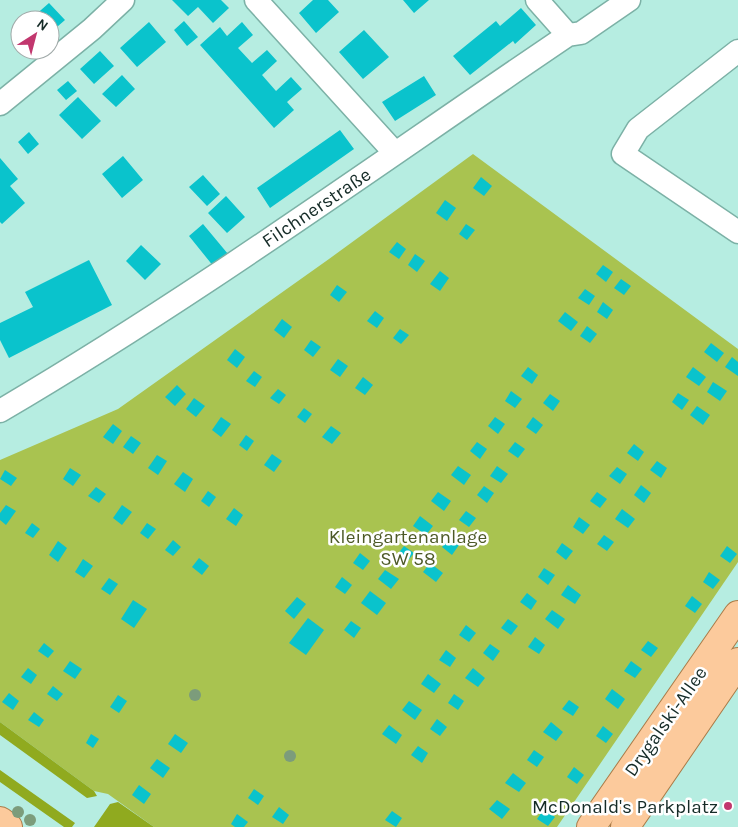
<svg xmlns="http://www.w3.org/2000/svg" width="738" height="827" viewBox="0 0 738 827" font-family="Karla,sans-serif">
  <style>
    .green { fill: #a9c350 }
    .forest { fill: #90aa1f }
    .building { fill: #0ac3cc }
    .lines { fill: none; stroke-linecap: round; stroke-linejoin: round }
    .minor-casing { stroke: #7cb1a6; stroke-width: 25 }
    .major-casing { stroke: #aa7b48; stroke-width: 30 }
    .minor { stroke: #fff; stroke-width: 22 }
    .major { stroke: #fcca9c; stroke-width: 28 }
    .tree { fill: #7c9c7b }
    .poi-dot { fill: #c2376e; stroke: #fff; stroke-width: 2 }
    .labels { text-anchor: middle; stroke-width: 5; stroke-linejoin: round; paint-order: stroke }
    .street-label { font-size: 19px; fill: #152b27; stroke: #fff }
    .park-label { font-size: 19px; fill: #4d5927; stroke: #fff }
    .poi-label { font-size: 19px; fill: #152b27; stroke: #fff; text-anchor: end }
  </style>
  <rect width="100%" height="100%" fill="#b6ede1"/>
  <path class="green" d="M473,154l265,195v213l-181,265h-403l-46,-33 -14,-3 -94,-69v-262l118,-51 211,-150z"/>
  <path class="forest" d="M0,722l94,69 3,5 -10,2 -87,-63z
    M0,770l75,53 -3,4h-8l-64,-45z
    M118,802l36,25h-60l16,-23z"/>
  <path class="building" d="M172,0h49l8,8 -16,15 -15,-16 -10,9z
    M313,0h15l11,12 -23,21 -17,-20z
    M403,0h26l-15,13z
    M49,3l16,17 -15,13v-13h-15l-2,-3z
    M521,8l15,17 -21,19 -2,-3 -43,34 -17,-19 43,-35 4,5z
    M184,21l14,16 -11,9 -13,-16z
    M149,22l17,20 -29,25 -17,-19z
    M242,22l11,13 -15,13 14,15 15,-13 10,11 -15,14 14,16 15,-14 11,12 -15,13 7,8 -20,18 -74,-83 20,-18 7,9z
    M364,30l25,27 -26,22 -24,-27z
    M100,51l14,15 -20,18 -14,-15z
    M122,75l13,14 -19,18 -14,-13z
    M424,76l12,19 -41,26 -13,-19z
    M68,81l9,10 -11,9 -9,-10z
    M78,97l23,24 -19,18 -23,-24z
    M340,130l14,19 -84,59 -13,-20z
    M29,132l10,12 -11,10 -10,-12z
    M123,156l20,24 -21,18 -20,-24z
    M0,158l18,21 -8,7 15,17 -23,21 -2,-2z
    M203,175l17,19 -13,12 -18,-19z
    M481,177l11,9 -8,10 -11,-8z
    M226,196l19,21 -18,16 -19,-20z
    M445,200l11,8 -9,13 -11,-8z
    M203,224l25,30 -14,13 -25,-31z
    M466,224l9,6 -8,10 -8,-6z
    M397,242l9,7 -7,10 -10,-7z
    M141,245l20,19 -16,16 -19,-19z
    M415,254l10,7 -8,11 -9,-7z
    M89,260l23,45 -103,53 -9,-18v-17l33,-16 -8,-15z
    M603,265l10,7 -7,10 -10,-8z
    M440,271l9,7 -9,13 -10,-7z
    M621,279l10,7 -7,9 -10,-7z
    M337,285l10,7 -8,10 -9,-7z
    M585,289l10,7 -6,9 -11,-7z
    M603,302l10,8 -6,9 -10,-7z
    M375,311l9,7 -7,10 -10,-7z
    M565,312l13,10 -7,9 -13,-10z
    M282,319l10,8 -8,11 -10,-8z
    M587,326l10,8 -7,9 -10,-7z
    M400,329l9,6 -8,9 -8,-6z
    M311,340l10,7 -8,10 -9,-7z
    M711,343l13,10 -7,9 -13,-10z
    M235,349l10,8 -8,11 -10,-8z
    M732,357l6,5v14l-13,-9z
    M338,359l10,7 -8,11 -10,-7z
    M528,367l10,8 -6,9 -11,-8z
    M693,367l13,10 -7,9 -13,-9z
    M254,371l8,6 -7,10 -9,-6z
    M363,377l10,8 -8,10 -10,-7z
    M713,382l14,9 -7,10 -13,-9z
    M177,385l9,9 -11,12 -10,-9z
    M278,389l8,6 -7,9 -9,-6z
    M511,391l11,8 -7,9 -10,-7z
    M678,393l11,7 -7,10 -10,-8z
    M550,394l10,7 -7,10 -10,-8z
    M194,398l11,8 -9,11 -10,-8z
    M697,406l13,9 -7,10 -13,-10z
    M304,408l8,6 -7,9 -8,-6z
    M221,417l10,7 -10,13 -9,-7z
    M495,417l10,7 -7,10 -10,-8z
    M533,417l10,8 -7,9 -10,-7z
    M113,424l9,7 -9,13 -10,-7z
    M331,426l10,7 -9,11 -10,-7z
    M246,435l8,6 -7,10 -8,-6z
    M131,436l10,7 -8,11 -10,-7z
    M477,442l10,7 -7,10 -10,-8z
    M515,442l10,7 -7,9 -10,-7z
    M634,444l10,8 -6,9 -11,-8z
    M272,454l10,7 -8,11 -10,-7z
    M157,455l10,6 -9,14 -10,-7z
    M657,461l10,7 -6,10 -11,-8z
    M458,466l13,9 -7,10 -13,-10z
    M497,466l11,8 -7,9 -11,-7z
    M617,467l10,7 -7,10 -11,-8z
    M70,468l11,7 -8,11 -10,-7z
    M5,470l12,8 -6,8 -11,-7z
    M183,472l10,7 -8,13 -11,-8z
    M641,485l10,8 -7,10 -10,-8z
    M484,486l10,7 -7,10 -10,-8z
    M96,487l10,7 -7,9 -11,-7z
    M208,491l8,6 -7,10 -8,-6z
    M438,492l13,9 -7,10 -13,-10z
    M597,492l10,7 -7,9 -10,-7z
    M6,505l10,6 -10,14 -6,-5v-7z
    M122,505l10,7 -10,13 -9,-7z
    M234,508l9,7 -7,11 -10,-7z
    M622,509l13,10 -7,9 -13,-9z
    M466,511l10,7 -7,9 -10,-7z
    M420,516l13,10 -7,9 -13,-9z
    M579,517l11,8 -7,9 -10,-7z
    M32,523l8,6 -7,9 -8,-5z
    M147,523l9,6 -8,10 -8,-6z
    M604,535l10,7 -7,9 -10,-7z
    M449,538l10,7 -7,10 -10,-8z
    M173,540l8,7 -8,9 -8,-6z
    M58,541l9,7 -9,14 -9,-7z
    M562,543l11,8 -7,9 -10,-8z
    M404,546l10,7 -7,9 -10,-7z
    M727,546l10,8 -7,9 -10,-7z
    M360,553l10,8 -7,9 -10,-7z
    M199,558l10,8 -7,9 -10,-8z
    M83,559l10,7 -9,12 -9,-6z
    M430,563l13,10 -7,9 -13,-10z
    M544,568l11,7 -7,10 -10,-8z
    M385,570l14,9 -8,10 -13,-10z
    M709,572l11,8 -7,9 -10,-7z
    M342,577l10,8 -7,9 -10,-7z
    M109,578l9,6 -8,11 -9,-6z
    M568,585l13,10 -6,9 -14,-9z
    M370,591l16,12 -9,12 -16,-12z
    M527,593l10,8 -6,9 -11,-8z
    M692,596l10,8 -7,9 -10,-7z
    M297,597l9,7 -12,15 -9,-8z
    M133,600l14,9 -13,19 -13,-9z
    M552,610l13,9 -7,10 -13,-10z
    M308,618l16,12 -18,25 -17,-12z
    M508,619l10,7 -7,9 -10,-7z
    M351,621l10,7 -7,10 -10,-8z
    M466,625l10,8 -7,9 -10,-7z
    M535,637l10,8 -6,9 -11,-7z
    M648,641l10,7 -7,9 -10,-7z
    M44,643l10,8 -6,7 -10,-7z
    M490,644l10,7 -7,10 -10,-8z
    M446,650l10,8 -6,9 -11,-7z
    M70,661l12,8 -7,10 -12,-8z
    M631,661l11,8 -7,9 -11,-7z
    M28,668l9,7 -6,9 -10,-7z
    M473,668l12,10 -7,9 -13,-9z
    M428,674l13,10 -7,9 -13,-9z
    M53,686l10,8 -6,7 -10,-7z
    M612,689l13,10 -7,10 -13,-10z
    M9,693l10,8 -6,9 -11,-8z
    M454,694l10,7 -6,9 -10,-7z
    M118,695l9,6 -8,12 -9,-6z
    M569,700l10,7 -6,9 -11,-7z
    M409,701l13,9 -7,10 -13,-10z
    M34,712l10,8 -5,7 -11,-7z
    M437,719l10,8 -7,9 -10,-7z
    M551,722l12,10 -7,9 -13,-9z
    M389,725l13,10 -6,9 -14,-10z
    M603,726l10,8 -7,9 -10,-7z
    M91,734l8,5 -6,9 -7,-5z
    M175,734l13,9 -7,10 -13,-9z
    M418,746l10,7 -6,10 -11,-8z
    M534,750l10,7 -7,10 -10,-7z
    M157,759l13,9 -7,10 -13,-10z
    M574,767l10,8 -7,9 -10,-7z
    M513,773l13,10 -7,9 -14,-9z
    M139,785l12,9 -7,10 -12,-9z
    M254,789l10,7 -6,9 -10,-7z
    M497,800l13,9 -8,10 -13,-10z
    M279,807l10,8 -6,9 -11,-7z
    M544,809l11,8 -7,9 -11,-7z
    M392,811l10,7 -6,9 -11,-7z
    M237,814l11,8 -4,5h-9l-4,-3z"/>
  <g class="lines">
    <g class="minor-casing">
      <path id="minor" d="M256,0l139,153
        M537,0l31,35
        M738,51l-100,78 -15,25 115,78
        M0,104l92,-75 31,-29
        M0,411c196,-115 380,-249 568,-376l13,-2 48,-33"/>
    </g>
    <g class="major-casing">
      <path id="major" d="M0,821l8,6
        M591,827l147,-212
        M625,827l113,-165"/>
    </g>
    <use href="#minor" class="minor"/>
    <use href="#major" class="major"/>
  </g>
  <g class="tree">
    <circle cx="195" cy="695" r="6"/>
    <circle cx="290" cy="756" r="6"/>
    <circle cx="18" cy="812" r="6"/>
    <circle cx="30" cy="820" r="6"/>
  </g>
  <circle class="poi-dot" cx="728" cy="806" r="5"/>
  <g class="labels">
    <g class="street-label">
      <text transform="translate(316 207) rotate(-34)" y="7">Filchnerstraße</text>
      <text transform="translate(665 721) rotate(-55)" y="7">Drygalski-Allee</text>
    </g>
    <g class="park-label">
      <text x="408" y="543">Kleingartenanlage<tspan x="408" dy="22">SW 58</tspan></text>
    </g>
    <g class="poi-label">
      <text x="718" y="813">McDonald's Parkplatz</text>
    </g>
  </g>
  <g transform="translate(35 35) rotate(36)"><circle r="24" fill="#ffffff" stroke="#a1aaa9"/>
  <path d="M0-4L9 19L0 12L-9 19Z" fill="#c2376e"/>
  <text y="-8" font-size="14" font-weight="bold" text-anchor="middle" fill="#152b27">N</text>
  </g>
</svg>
